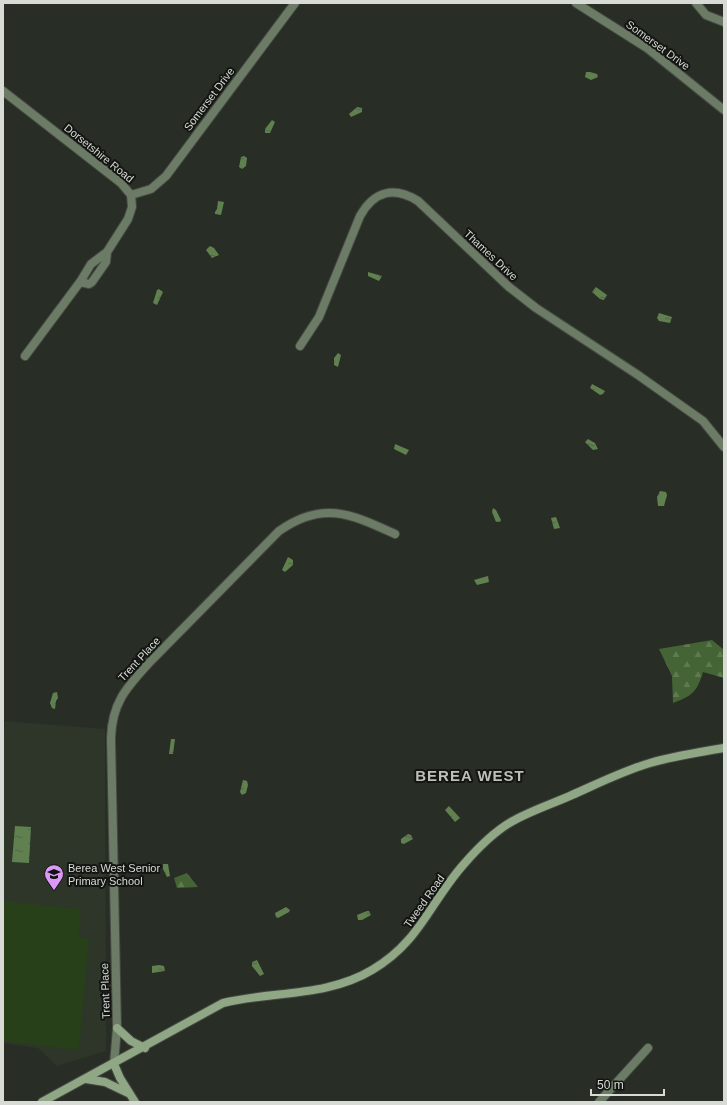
<svg xmlns="http://www.w3.org/2000/svg" width="727" height="1105" viewBox="0 0 727 1105" font-family="Helvetica,sans-serif">
  <style>
    .built { fill: #2d3629 }
    .forest { fill: url(#forest-firs) }
    .garden { fill: #274019 }
    .water { fill: url(#water-ripples) }
    .lines { fill: none; stroke-linecap: round; stroke-linejoin: round }
    .street-casing { stroke: #444941; stroke-width: 10 }
    .secondary-casing { stroke: #444941; stroke-width: 10 }
    .street { stroke: #6c7b65; stroke-width: 8 }
    .secondary { stroke: #90a786; stroke-width: 8 }
    .labels { text-anchor: middle; stroke-width: 4; stroke-linejoin: round; paint-order: stroke }
    .street-label { font-size: 11px; fill: #d7dad5; stroke: #121511 }
    .poi-label { font-size: 11px; fill: #d7dad5; stroke: #121511; text-anchor: start }
    .district-label { font-size: 15px; font-weight: bold; letter-spacing: 1px; fill: #bac1b7; stroke: #121511 }
  </style>
  <defs>
    <pattern id="forest-firs" width="22" height="20" patternUnits="userSpaceOnUse"><rect width="22" height="20" fill="#456435"/><path d="M5 1l3.5 6h-7zM16 11l3.5 6h-7z" fill="#5f7a51"/></pattern>
    <pattern id="water-ripples" width="26" height="14" patternUnits="userSpaceOnUse"><rect width="26" height="14" fill="#60804f"/><path d="M2 4q2-2 4 0t4 0M15 11q2-2 4 0t4 0" fill="none" stroke="#536749"/></pattern>
  </defs>
  <rect width="100%" height="100%" fill="#282d25"/>
  <path class="built" d="M5,721l100,8 1,322 -49,15 -19,-18 -35,-5v-304z"/>
  <path class="forest" d="M712,640l12,10v28l-21,-6c-6,20 -11,24 -30,31l-1,-27 -13,-27z
    M187,873l11,14 -21,1 -3,-10z"/>
  <path class="garden" d="M3,901l78,8 -2,29 10,1 -10,111 -76,-9z"/>
  <path class="water" d="M586,72h4l7,2 1,3 -7,3 -6,-3z
    M357,107l5,1v4l-11,5 -2,-3z
    M272,120l3,2 -5,11h-5v-4z
    M244,156l3,2 -1,8 -4,3 -3,-2 2,-10z
    M218,201l6,1 -3,13 -6,-1v-2l2,-3z
    M210,246l4,2 5,7 -7,3 -6,-8z
    M368,272l14,4 -3,5 -11,-5z
    M596,287l11,8 -3,5 -4,-1 -8,-7z
    M159,289l4,3 -6,13 -4,-2 4,-13z
    M659,313l13,4 -2,6 -11,-2 -2,-3z
    M338,353l3,2 -3,12 -4,-2v-7z
    M592,384l13,7 -2,3 -3,1 -10,-7z
    M588,439l7,4 3,6 -5,1 -8,-8z
    M395,444l14,6 -3,5 -12,-6z
    M660,491l6,1 1,3 -3,11h-6l-1,-9z
    M493,508l3,2 5,10 -1,2h-4l-4,-10z
    M556,517l4,11 -6,1 -3,-11z
    M288,557l5,3v5l-8,7 -3,-2z
    M488,576l1,6 -12,3 -3,-5z
    M57,692l1,6 -2,3 -1,8 -3,-1 -2,-5 3,-10z
    M171,739h4l-2,15h-4z
    M243,780l4,1 1,4 -2,8 -4,2 -2,-3z
    M449,806l11,12 -5,4 -10,-12z
    M15,826l16,1 -2,36 -17,-1z
    M408,834l3,1 2,4 -9,5 -3,-1v-4z
    M163,864h5l2,12 -3,1 -4,-8z
    M286,907l4,3 -1,2 -11,6 -2,-1 -1,-4z
    M367,911h2l2,4 -9,5h-4l-1,-5z
    M257,960l7,14 -4,2 -8,-10v-4z
    M159,965l5,1 1,5 -13,2v-7z"/>
  <g class="lines">
    <g class="street-casing">
      <path id="street" d="M576,3l71,45 77,62
        M696,3l10,12 18,7
        M3,91l118,92 10,12 1,12 -4,12 -21,33 -1,10 -14,20 -3,2 -9,-2
        M131,195l20,-6 15,-13 129,-173
        M300,346l19,-29 41,-101c14,-25 34,-30 58,-15l91,86 27,21 102,67 65,46 21,26
        M25,356l55,-74 11,-18 16,-12
        M114,1064l3,-36 -6,-290c1,-35 15,-50 38,-75l130,-132c44,-31 72,-17 116,3
        M599,1102l49,-54"/>
    </g>
    <g class="secondary-casing">
      <path id="secondary" d="M117,1028l14,13 14,7
        M114,1064l6,14 15,24
        M86,1079l19,3 25,12
        M42,1102l181,-99c50,-12 104,-6 149,-33 48,-28 58,-68 92,-106 13,-15 30,-32 47,-42 19,-11 41,-18 61,-27 25,-11 51,-24 78,-32 24,-7 49,-11 74,-15"/>
    </g>
    <use href="#street" class="street"/>
    <use href="#secondary" class="secondary"/>
  </g>
  <defs>
    <g id="school-pin" transform="scale(1)"><path d="M0 17L-7.5 6A9.5 9.5 0 1 1 7.5 6Z" fill="#db99f6" stroke="#121511"/><path d="M0-5L7-2L0 1L-7-2ZM-4 1L0 2.5L4 1V4Q0 6-4 4Z" fill="#111"/></g>
  </defs>
  <g fill-rule="evenodd">
    <use href="#school-pin" x="54" y="874"/>
  </g>
  <g class="labels">
    <g class="street-label">
      <text transform="translate(658 45) rotate(36)" y="4">Somerset Drive</text>
      <text transform="translate(209 99) rotate(-53)" y="4">Somerset Drive</text>
      <text transform="translate(99 153) rotate(39)" y="4">Dorsetshire Road</text>
      <text transform="translate(491 255) rotate(43)" y="4">Thames Drive</text>
      <text transform="translate(139 659) rotate(-47)" y="4">Trent Place</text>
      <text transform="translate(424 901) rotate(-55)" y="4">Tweed Road</text>
      <text transform="translate(105 991) rotate(-92)" y="4">Trent Place</text>
    </g>
    <g class="poi-label">
      <text x="68" y="872">Berea West Senior<tspan x="68" dy="13">Primary School</tspan></text>
    </g>
    <g class="district-label">
      <text x="470" y="781">BEREA WEST</text>
    </g>
  </g>
  <rect width="727" height="1105" fill="none" stroke="#d7dad5" stroke-width="8"/>
  <path d="M591 1089v6h73v-6" fill="none" stroke="#d7dad5" stroke-width="2"/>
  <text x="597" y="1089" font-size="12" fill="#d7dad5" stroke="#121511" stroke-width="3" paint-order="stroke">50 m</text>
</svg>
